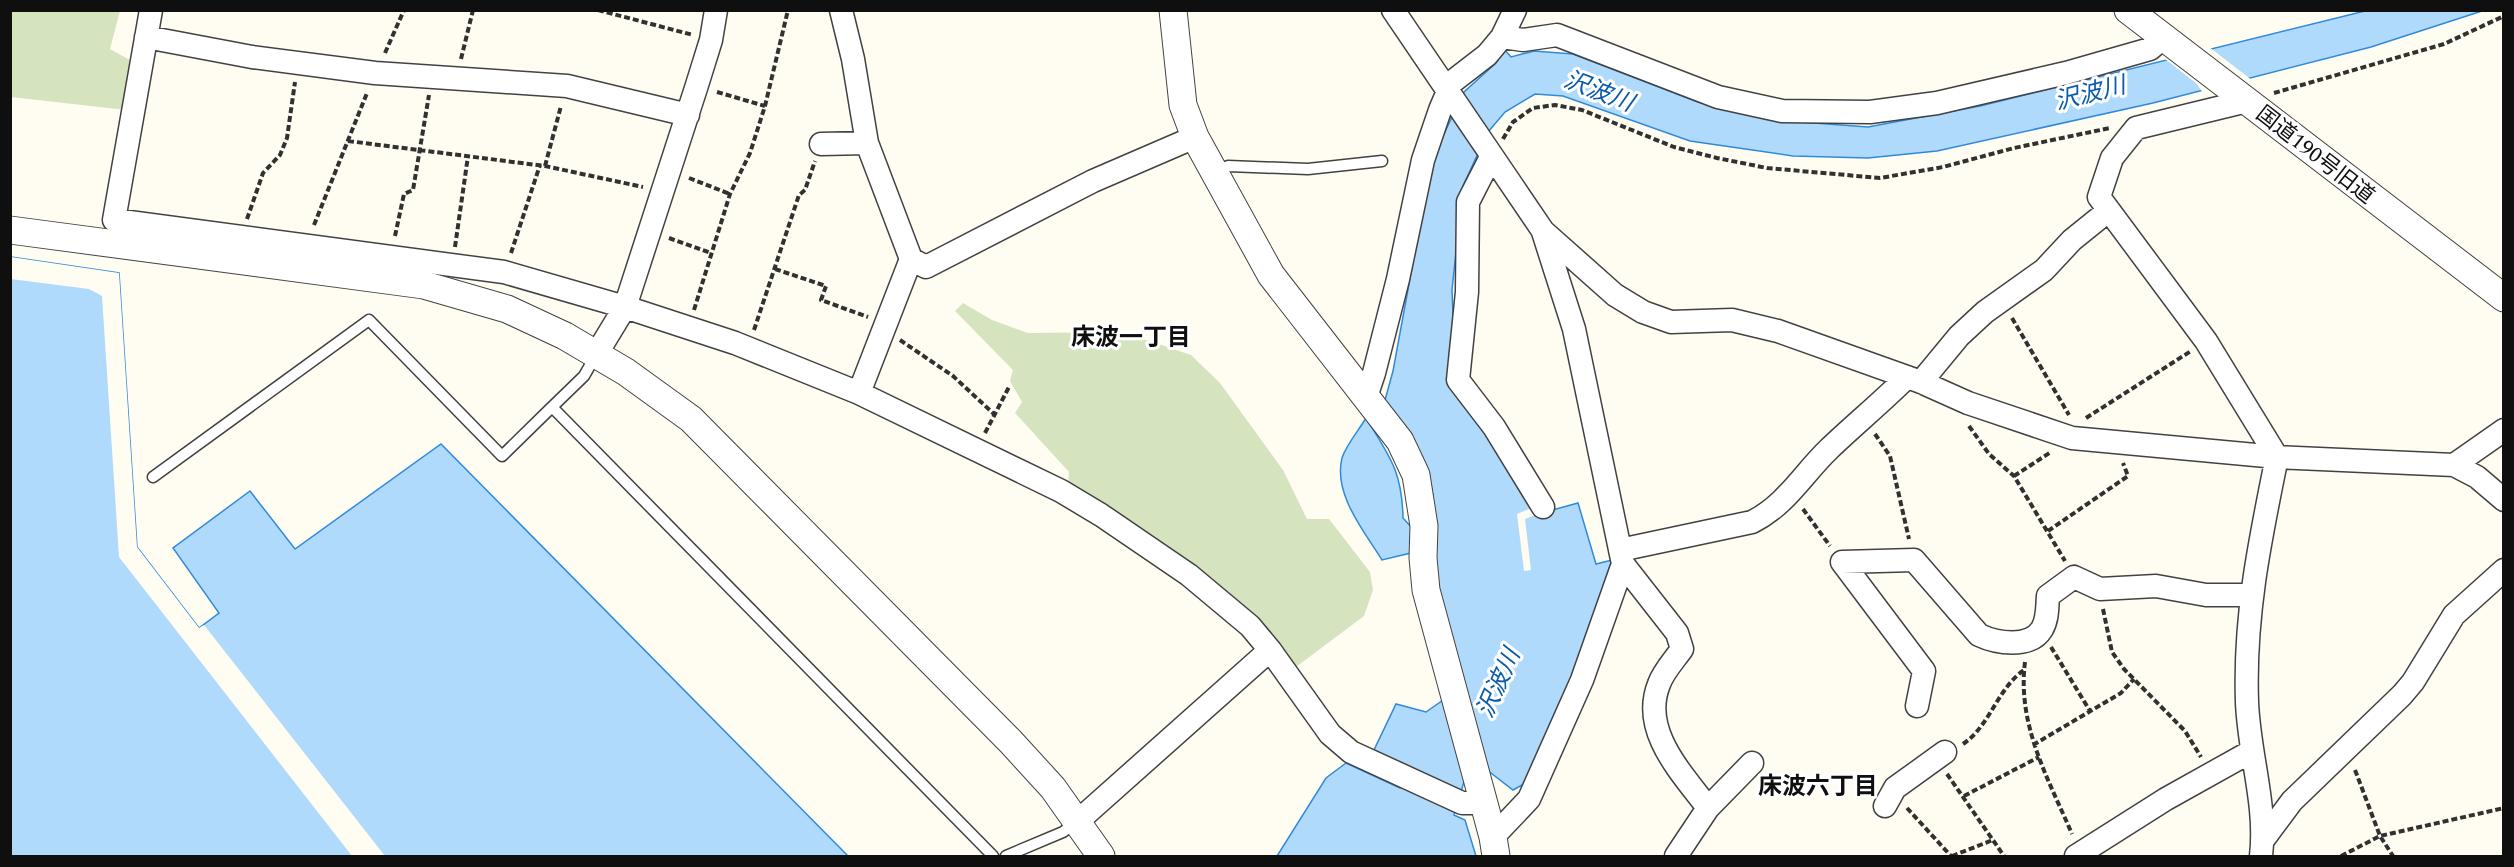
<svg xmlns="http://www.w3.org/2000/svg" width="2514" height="867" viewBox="0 0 2514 867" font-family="Spectral,'Noto Sans JP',serif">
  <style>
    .cemetery { fill: #d5e4bf }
    .water { fill: #b0dafc; stroke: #308ada; stroke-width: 1.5 }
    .pier { fill: #fffdf1 }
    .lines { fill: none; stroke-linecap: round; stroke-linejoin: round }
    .service-casing { stroke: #424242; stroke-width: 13 }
    .minor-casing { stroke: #424242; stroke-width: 25 }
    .tertiary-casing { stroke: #424242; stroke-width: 29 }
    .path { stroke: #313131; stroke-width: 4; stroke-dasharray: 6 3; stroke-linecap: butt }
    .service { stroke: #fff; stroke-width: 10 }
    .minor { stroke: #fff; stroke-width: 22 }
    .tertiary { stroke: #fff; stroke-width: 27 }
    .labels { text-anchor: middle; stroke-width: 6; stroke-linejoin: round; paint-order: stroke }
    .street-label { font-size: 22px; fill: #0f0f0f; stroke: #fff }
    .water-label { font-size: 24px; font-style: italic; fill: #0b5bad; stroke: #fff }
    .neighbourhood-label { font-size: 24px; font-weight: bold; fill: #0f0f0f; stroke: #fff }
  </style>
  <rect width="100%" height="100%" fill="#fffdf1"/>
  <path class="cemetery" d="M11,11h109l-10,38 27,15 -11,46 -115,-13z
    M963,303l29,17 36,13 85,-1 37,9 41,14 29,28 63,87 24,49h22l41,53 3,18 -9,26 -72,54 -224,-184 1,-14 -54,-59 7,-11 -12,-21 3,-11 -58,-59z"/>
  <path class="water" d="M2365,11h117l-111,36 -218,56 -216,48 -69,7 -75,-2 -103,-15 -127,-45 -28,-2 -30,18 -17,20 -25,54 -11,104 4,99 82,125 40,-11 18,61 16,-4 -43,125 -45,99 -11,6 -26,-20 -21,5 -12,40 11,5 11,36h-199l49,-78 20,-15 54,25 9,-20 -35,-18 22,-46 30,8 37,-26 -52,-133 -29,7c-18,-29 -49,-66 -40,-102 4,-13 17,-28 24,-40 24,39 36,53 37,100l9,10 22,-1c3,-57 -18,-82 -49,-127l8,-29 39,-212 32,-67 32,-29 8,-14 7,8 23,-6 39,3 125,48 89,19 81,6 112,-21z
    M11,257l108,16 18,274 62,81 20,-15 -46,-65 77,-57 45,58 146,-105 407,412h-837z"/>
  <path class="pier" d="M2209,47l44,34 -50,12 -7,-10 -31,-24z
    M11,257l108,16 18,274 62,81 5,-3 181,231h-33l-233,-299 -17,-261 -13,-7 -78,-10z
    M1534,507l4,7 -13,5 6,51 -7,1 -7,-57z"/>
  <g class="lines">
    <g class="service-casing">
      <path id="service" d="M1214,172l14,-6 80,3 74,-8
        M596,355l-12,21 -32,31 441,449
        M153,477l216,-157 133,136 50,-49
        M1006,856l57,-24 15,-11"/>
    </g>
    <g class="minor-casing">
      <path id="minor" d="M151,10l-37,210 390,52 121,35 110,36 124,50 202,98 40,24 88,60 61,51 20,24 60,84 21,18 111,51h21
        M841,10l12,49 14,84 44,116 15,8 167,-86 102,-44
        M1393,10l150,221 72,64 28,17 28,10 61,-2 46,11 143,51 47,21 104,35 205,19 177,8 23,12 27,23
        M146,37l106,20 123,16 192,13 121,29
        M1502,37l13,-27
        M2247,101l-111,27 -24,30 -13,39 107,144 71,116c-17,83 -33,159 -30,245 2,53 20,102 14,154
        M821,144l46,-1
        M1491,157l-23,45 -1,90 -9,88 36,47 49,80
        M1543,232l31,97 49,235 54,69 5,16c-7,10 -19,23 -23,35 -19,47 23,89 49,124l-32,48
        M597,353l28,-46 72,-222 14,-45 5,-30
        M1921,382l38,-46 26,-24 59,-42 28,-30 36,-29
        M859,393l52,-134
        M1366,397l8,-24 24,-94 25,-119 17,-50 12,-28 35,-27 15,-18 21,3 34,-5 161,62 64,14 88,1 67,-9 129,-30 84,-24 14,-12
        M2454,465l50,-35
        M1620,550l132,-28c34,-17 50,-47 77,-73 25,-24 53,-47 78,-72
        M1842,562l72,-2 65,75c17,8 51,14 63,-6 6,-10 5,-22 6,-33l26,-19 26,12 56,-3 50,9h45
        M1842,562l82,109 -7,35
        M1885,806l10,-18 50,-36
        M1708,808l44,-45
        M1078,821l192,-171
        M1493,837l36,-38 53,-119 41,-116
        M2263,840l29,-39 110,-106 11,-13 41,-67 50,-45
        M2076,856l90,-57 86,-48"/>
    </g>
    <g class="tertiary-casing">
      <path id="tertiary" d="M1173,10l10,95 12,32 76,138 129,166 16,34 8,51 -1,32 3,32 67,247 3,19
        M2128,10l376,288
        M10,230l414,55 83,24 58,27 61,36 65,47 320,323 42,46 48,68"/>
    </g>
    <path class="path" d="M598,10l95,25
      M385,53l19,-43
      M461,59l12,-49
      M717,92l48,14
      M2274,93l170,-49 60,-28
      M1503,139l10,-17 20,-14 22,-3 27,5 92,37 43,11 50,10 113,10 63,-11 71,-19 96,-20
      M348,141l197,25 98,21
      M545,166l16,-60
      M689,178l41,16
      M247,219l16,-46 17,-18 7,-17 8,-56
      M314,225l53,-132
      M395,236l9,-42 9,-4 16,-95
      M669,238l42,15
      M455,247l13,-91
      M511,253l29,-88
      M775,269l51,17 -5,14 47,17
      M694,310l36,-116 20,-41 15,-47 23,-96
      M2012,318l57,97
      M754,330l45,-135 6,-5 10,-29
      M900,340l53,36 41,38
      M2086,418l105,-67
      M1969,426l20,28 25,22 51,85
      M985,433l24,-46
      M1875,434l15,22 19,83
      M2014,476l37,-24
      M1803,509l27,37
      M2048,531l80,-55 -5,-13
      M2103,609l9,43 12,17 61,62 16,26
      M2051,647l39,64
      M2025,662c-8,63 23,116 47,172
      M1963,744c27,-18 34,-55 61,-74
      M2033,745l88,-52 13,-14
      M2355,770l25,66 13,20
      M1947,774l57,82
      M1964,796l75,-39
      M1907,808l44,48
      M1952,856l41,-16
      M2341,856l39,-20 124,-28"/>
    <use href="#service" class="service"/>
    <use href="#minor" class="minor"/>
    <use href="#tertiary" class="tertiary"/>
  </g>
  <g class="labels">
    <g class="street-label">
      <text transform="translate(2316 154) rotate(38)" y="8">国道190号旧道</text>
    </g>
    <g class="water-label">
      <text transform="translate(1599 91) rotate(21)" y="8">沢波川</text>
      <text transform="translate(2090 93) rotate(-14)" y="8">沢波川</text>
      <text transform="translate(1498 683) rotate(-66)" y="8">沢波川</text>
    </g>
    <g class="neighbourhood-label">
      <text x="1131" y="345">床波一丁目</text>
      <text x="1818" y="794">床波六丁目</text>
    </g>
  </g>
  <rect width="2514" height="867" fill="none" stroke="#0f0f0f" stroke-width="24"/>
</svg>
